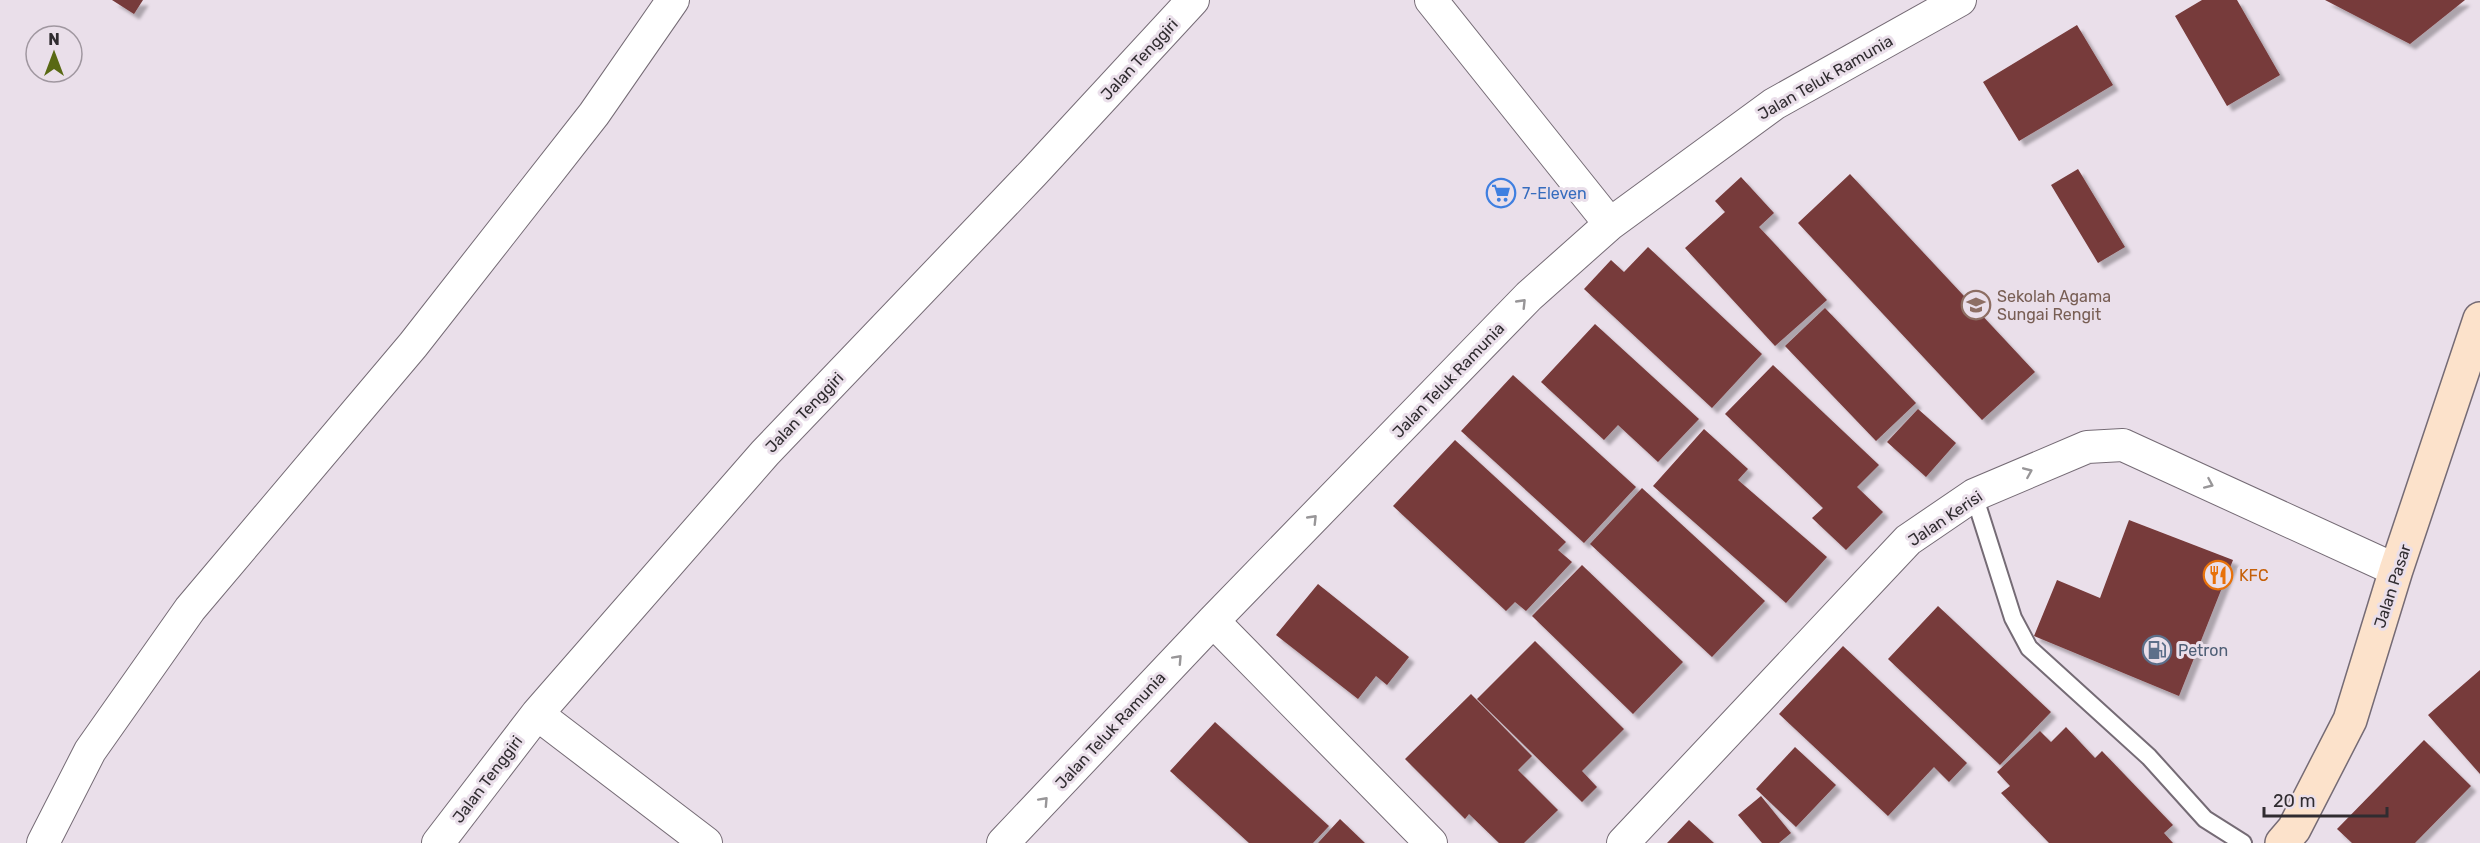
<svg xmlns="http://www.w3.org/2000/svg" width="2480" height="843" viewBox="0 0 2480 843" font-family="Rubik,sans-serif">
  <style>
    .building { fill: #773a3a; filter: url(#shadow) }
    .lines { fill: none; stroke-linecap: round; stroke-linejoin: round }
    .service-casing { stroke: #756b75; stroke-width: 20 }
    .minor-casing { stroke: #756b75; stroke-width: 34 }
    .secondary-casing { stroke: #756b75; stroke-width: 36 }
    .service { stroke: #fff; stroke-width: 16 }
    .minor { stroke: #fff; stroke-width: 32 }
    .secondary { stroke: #fce2cb; stroke-width: 33 }
    .oneway { stroke: #989698 }
    .labels { text-anchor: middle; stroke-width: 6; stroke-linejoin: round; paint-order: stroke }
    .street-label { font-size: 16px; fill: #302c30; stroke: #eadfea }
    .shop-label { font-size: 16px; fill: #366cbe; stroke: #eadfea; text-anchor: start }
    .education-label { font-size: 16px; fill: #785e54; stroke: #eadfea; text-anchor: start }
    .food-label { font-size: 16px; fill: #c56008; stroke: #eadfea; text-anchor: start }
    .service-label { font-size: 16px; fill: #4e5e75; stroke: #eadfea; text-anchor: start }
  </style>
  <defs>
    <filter id="shadow"><feDropShadow dx="5.5" dy="5.5" stdDeviation="1.5" flood-color="#0004"/></filter>
  </defs>
  <rect width="100%" height="100%" fill="#eadfea"/>
  <path class="building" d="M112,0h31l-9,14z
    M2202,0h35l43,75 -53,31 -52,-90z
    M2325,0h140l-55,44z
    M2077,25l36,60 -94,56 -36,-59z
    M2078,169l47,78 -27,16 -47,-78z
    M1850,174l185,198 -53,48 -184,-197z
    M1741,177l33,36 -15,14 68,73 -52,46 -90,-98 40,-36 -10,-11z
    M1648,247l114,107 -50,54 -128,-119 27,-29 13,12z
    M1825,308l91,95 -40,38 -91,-95z
    M1595,324l104,95 -41,43 -40,-37 -14,15 -63,-58z
    M1773,365l106,100 -22,22 26,25 -37,38 -34,-32 11,-10 -98,-94z
    M1513,375l123,112 -52,56 -123,-112z
    M1918,409l38,34 -30,34 -39,-35z
    M1704,429l44,40 -10,11 89,77 -41,46 -133,-117z
    M1455,440l111,102 -8,8 14,12 -46,49 -11,-9 -9,9 -113,-105z
    M1642,488l123,113 -53,56 -122,-113z
    M2129,520l104,40 -54,136 -145,-60 23,-56 43,18z
    M1582,565l101,97 -50,52 -101,-98z
    M1318,584l91,73 -22,28 -11,-9 -18,23 -82,-64z
    M1938,606l113,106 -51,53 -112,-106z
    M1535,641l89,88 -42,42 15,16 -15,15 -105,-103z
    M1843,646l124,117 -18,19 -15,-15 -46,49 -109,-102z
    M2480,670v104l-52,-59z
    M1471,694l61,62 -14,14 40,40 -34,33h-25l-30,-29 -4,5 -60,-60z
    M1215,722l114,104 -16,17h-64l-79,-72z
    M2066,727l29,31 7,-7 71,74 -9,8 9,10h-124l-48,-50 9,-7 -13,-14 43,-41 11,11z
    M2424,740l47,46 -56,57h-63l-15,-14z
    M1795,747l41,38 -40,42 -40,-38z
    M1761,796l30,37 -12,10h-17l-24,-28z
    M1340,819l25,24h-47z
    M1689,820l25,23h-47z"/>
  <g class="lines">
    <g class="service-casing">
      <path id="service" d="M1974,495l39,123 16,30 120,109 56,62 38,24"/>
    </g>
    <g class="minor-casing">
      <path id="minor" d="M1431,0l179,224
        M1213,621l218,222
        M537,714l169,129
        M43,843l47,-92 100,-142 223,-264 181,-231 79,-114
        M438,843l99,-129 228,-261 268,-280 160,-173
        M1003,843l210,-222 316,-325 81,-72 164,-120 186,-104
        M1623,843l285,-303 66,-45 113,-48 36,-2 273,125"/>
    </g>
    <g class="secondary-casing">
      <path id="secondary" d="M2282,843l12,-14 56,-109 46,-150 84,-251"/>
    </g>
    <use href="#service" class="service"/>
    <use href="#minor" class="minor"/>
    <use href="#secondary" class="secondary"/>
  </g>
  <defs><path id="oneway-chevron" d="M-2-3.5L2.5 0L-2 3.5" fill="none" stroke-width="1.6" stroke-linecap="round" stroke-linejoin="round" transform="scale(1.5)"/></defs>
  <g class="oneway">
    <use href="#oneway-chevron" transform="translate(1522 303) rotate(-46)"/>
    <use href="#oneway-chevron" transform="translate(2028 472) rotate(-23)"/>
    <use href="#oneway-chevron" transform="translate(2209 484) rotate(24)"/>
    <use href="#oneway-chevron" transform="translate(1313 519) rotate(-46)"/>
    <use href="#oneway-chevron" transform="translate(1178 659) rotate(-47)"/>
    <use href="#oneway-chevron" transform="translate(1044 801) rotate(-47)"/>
  </g>
  <defs>
    <g id="supermarket-ring" transform="scale(1.5)"><circle r="9.5" fill="#eadfea" stroke="#3f7fe0" stroke-width="1.5"/><path d="M-6-5.5h2.5l.6 2H6L4.5 2H-2.5L-4.4-4H-6ZM-1.5 3.2a1.3 1.3 0 1 0 .1 0ZM3 3.2a1.3 1.3 0 1 0 .1 0Z" fill="#3f7fe0"/></g>
    <g id="school-ring" transform="scale(1.5)"><circle r="9.5" fill="#eadfea" stroke="#8d6e63" stroke-width="1.5"/><path d="M0-5L7-2L0 1L-7-2ZM-4 1L0 2.5L4 1V4Q0 6-4 4Z" fill="#8d6e63"/></g>
    <g id="restaurant-ring" transform="scale(1.5)"><circle r="9.5" fill="#eadfea" stroke="#e8710a" stroke-width="1.5"/><path d="M-5-6h1v4h1v-4h1v4h1v-4h1v5L-1.5 .5V6h-2V.5L-5-1ZM5-6V6H3V1.5H1.5Q1.5-4 5-6Z" fill="#e8710a"/></g>
    <g id="fuel-ring" transform="scale(1.5)"><circle r="9.5" fill="#eadfea" stroke="#5c6f8a" stroke-width="1.5"/><path d="M-5.5-6h7V0h2V4h1.3V-2.5L3-4.5l.8-.8L6-3V5H2.5V1h-1V6h-7ZM-4.2-4.7v3.2H.2V-4.7Z" fill="#5c6f8a"/></g>
  </defs>
  <g fill-rule="evenodd">
    <use href="#supermarket-ring" x="1501" y="193"/>
    <use href="#school-ring" x="1976" y="305"/>
    <use href="#restaurant-ring" x="2218" y="575"/>
    <use href="#fuel-ring" x="2157" y="650"/>
  </g>
  <g class="labels">
    <g class="street-label">
      <text transform="translate(1139 59) rotate(-47)" y="6">Jalan Tenggiri</text>
      <text transform="translate(1825 77) rotate(-30)" y="6">Jalan Teluk Ramunia</text>
      <text transform="translate(1448 380) rotate(-46)" y="6">Jalan Teluk Ramunia</text>
      <text transform="translate(804 412) rotate(-46)" y="6">Jalan Tenggiri</text>
      <text transform="translate(1945 518) rotate(-34)" y="6">Jalan Kerisi</text>
      <text transform="translate(2392 586) rotate(-72)" y="6">Jalan Pasar</text>
      <text transform="translate(1110 730) rotate(-47)" y="6">Jalan Teluk Ramunia</text>
      <text transform="translate(487 779) rotate(-53)" y="6">Jalan Tenggiri</text>
    </g>
    <g class="shop-label">
      <text x="1522" y="199">7-Eleven</text>
    </g>
    <g class="education-label">
      <text x="1997" y="302">Sekolah Agama<tspan x="1997" dy="18">Sungai Rengit</tspan></text>
    </g>
    <g class="food-label">
      <text x="2239" y="581">KFC</text>
    </g>
    <g class="service-label">
      <text x="2178" y="656">Petron</text>
    </g>
  </g>
  <g transform="translate(54 54)"><circle r="28" fill="#eadfea" stroke="#a097a0" stroke-width="1.5"/>
  <path d="M0-4.5L10 22L0 15L-10 22Z" fill="#596914"/>
  <text y="-9" font-size="16" font-weight="bold" text-anchor="middle" fill="#302c30">N</text>
  </g>
  <path d="M2264 807v9h123v-9" fill="none" stroke="#302c30" stroke-width="3"/>
  <text x="2273" y="807" font-size="18" fill="#302c30" stroke="#eadfea" stroke-width="4.5" paint-order="stroke">20 m</text>
</svg>
